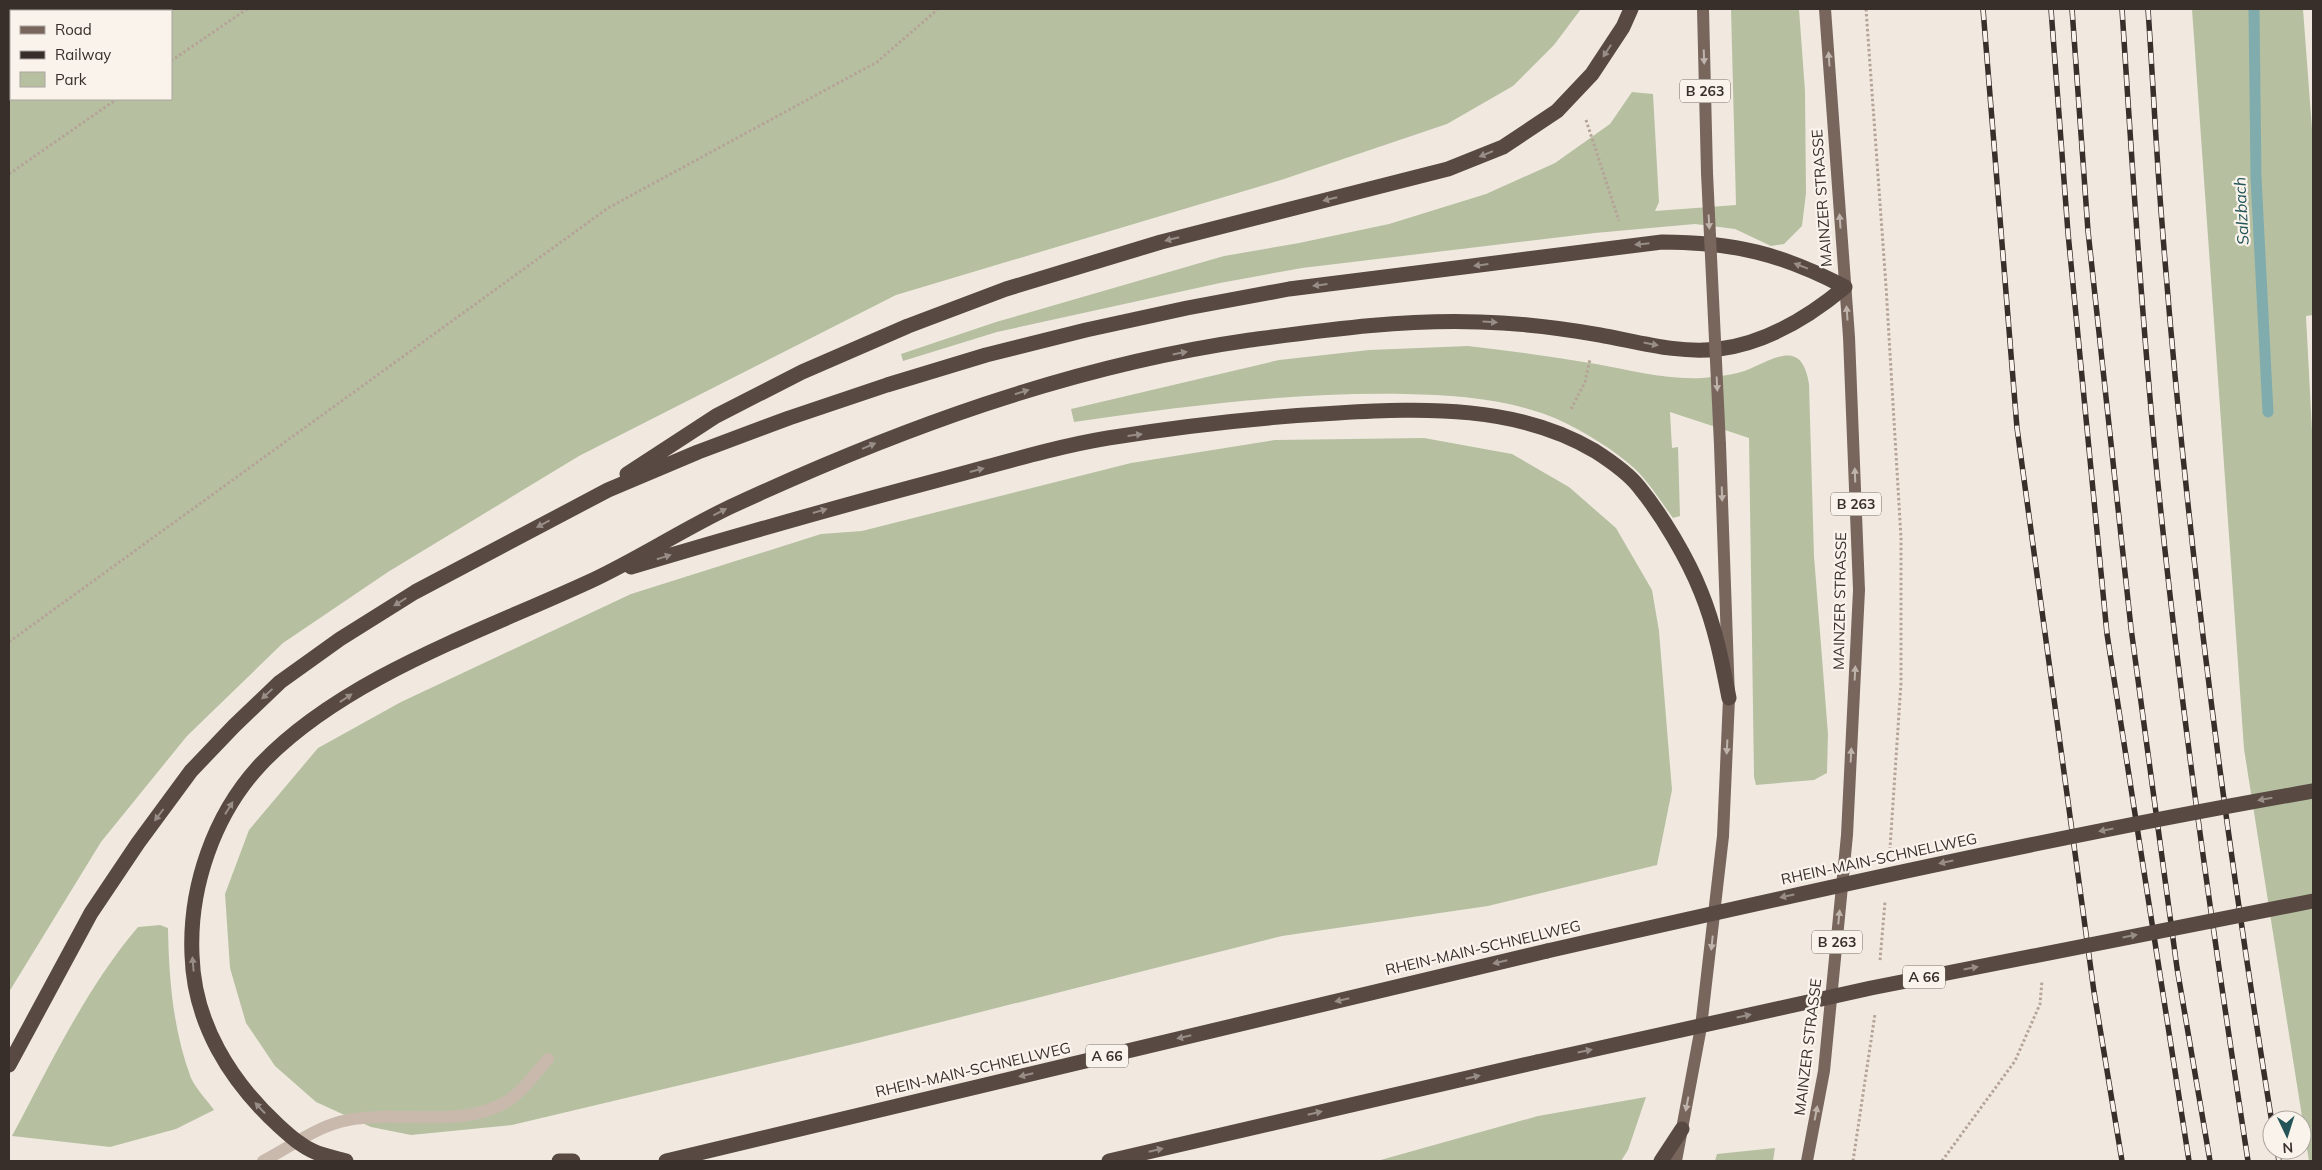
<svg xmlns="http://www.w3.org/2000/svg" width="2322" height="1170" viewBox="0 0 2322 1170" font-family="Mulish,sans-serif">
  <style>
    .green { fill: #b6c0a1; fill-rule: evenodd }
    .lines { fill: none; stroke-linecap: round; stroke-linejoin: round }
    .stream { stroke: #81acad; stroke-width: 11 }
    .path { stroke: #b5a397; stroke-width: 3; stroke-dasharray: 2.5 2.5; stroke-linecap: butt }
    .minor { stroke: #c9b9ad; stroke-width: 12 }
    .major { stroke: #78665d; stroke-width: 12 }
    .highway { stroke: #584943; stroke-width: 15 }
    .rail-casing { stroke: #382f2b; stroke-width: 5.5 }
    .rail { stroke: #f9f3ec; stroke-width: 4; stroke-dasharray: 11; stroke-linecap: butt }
    .major-bridge { stroke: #78665d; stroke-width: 12 }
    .highway-bridge { stroke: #584943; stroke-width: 15 }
    .oneway { fill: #988d87 }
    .oneway2 { fill: #bfb4ac }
    .labels { text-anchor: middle; stroke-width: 4.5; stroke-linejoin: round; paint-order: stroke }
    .shield { fill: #f9f3ec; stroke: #726a65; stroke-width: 1 }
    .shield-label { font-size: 14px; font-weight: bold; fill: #382f2b }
    .street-label { font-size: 15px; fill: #382f2b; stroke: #f9f3ec }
    .water-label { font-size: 16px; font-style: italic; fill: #235457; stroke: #f9f3ec }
  </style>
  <rect width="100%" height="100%" fill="#f1e9e0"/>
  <path class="green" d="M9,9h1572l-27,36 -41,41 -66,38 -166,56 -385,115 -317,161 -191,116 -105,71 -96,93 -86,106 -92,150zM11,11h160v88h-160z
    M1731,9h68l6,82 1,102 -4,33 -18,18 -13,2 -36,-17 -40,-5 -100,9 -293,35 -82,15 -223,49 -94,29 -2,-7 95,-32 228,-66 75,-13 90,-19 97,-30 69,-31 55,-39 22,-32 21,2 6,108 -4,9 81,-6z
    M2192,9h111l10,133v173l-7,1 7,134v711h-4l-65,-412z
    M1468,346c43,5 86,11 128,18 34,6 71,16 106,14 13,-1 32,-3 45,-8 27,-11 55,-32 62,14l5,172 14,178 -1,39 -13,7 -58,5 -2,-8 -5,-339 -79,-26 2,36 6,-1 2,69 -7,2c-12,-16 -24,-36 -39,-50 -21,-19 -51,-37 -77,-49 -47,-20 -101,-24 -152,-25 -110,-2 -221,12 -331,28l-3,-13 208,-49 90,-10z
    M1424,438l88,16 57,33 47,41 36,62 7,41 13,159 -15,75 -169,41 -206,30 -424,107 -346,82 -101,10 -40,-8 -55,-25 -41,-36 -29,-43 -16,-55 -5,-74 24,-64 69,-82 83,-46 230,-108 190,-60 41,-3 269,-68 144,-23z
    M160,925l8,3c1,51 5,102 23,150 5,11 16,22 23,32l-38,19 -66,18 -98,-11c38,-71 74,-148 126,-209z
    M1646,1097l-18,53 -7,11h-244l161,-45z
    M1775,1148l-2,13h-58l2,-7z"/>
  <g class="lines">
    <path class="stream" d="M2254,9l2,168 12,235"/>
    <path class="path" d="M1866,9l20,277 15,252v145l-11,165
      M171,61l76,-52
      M1586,120l33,101
      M9,174l108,-75
      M1571,409l14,-27 5,-23
      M9,642l599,-434 269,-146 61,-53
      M1880,960l5,-58
      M1853,1161l22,-147
      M1942,1161l73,-100 25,-57 2,-23"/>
    <path class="minor" d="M263,1161c28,-14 53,-35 85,-41 51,-10 112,9 158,-18 16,-10 30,-29 42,-43"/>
    <path class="major" d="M1703,9l4,164
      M1676,1161l25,-134 22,-191 6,-138 -9,-253
      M1807,1161l17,-90 23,-236 12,-245 -10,-253 -24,-328"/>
    <path class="highway" d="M627,474l89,-58 86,-44 106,-46 98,-37 155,-47 287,-73 55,-22 54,-36 35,-37 31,-47 8,-18
      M631,567c104,-31 209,-61 315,-89 53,-14 108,-31 162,-40 76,-12 153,-21 230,-25 86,-5 180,-8 257,38 14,9 34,23 44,36 23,28 49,72 62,105 14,34 21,70 28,106
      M9,1065l82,-152 47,-70 53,-72 43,-45 46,-44 60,-43 75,-47 193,-102 90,-38 91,-34 98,-33 99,-30 100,-25 101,-22 102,-19 373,-47c72,0 120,12 183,45 -36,30 -78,56 -126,62 -40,5 -80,-7 -119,-14 -40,-7 -80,-12 -120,-13 -77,-3 -154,8 -230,18 -181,26 -354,90 -520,167 -46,22 -89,50 -135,72 -109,51 -250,97 -334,185 -47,50 -72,123 -69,191 2,68 38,126 87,171 11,10 22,20 36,26 9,4 21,6 31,9
      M559,1161h14
      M666,1161l881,-210
      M1109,1161l428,-99
      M1661,1161l21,-32"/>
    <g class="rail-casing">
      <path id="rail" d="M1983,9l34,419 77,564 28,169
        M2051,9l17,224 39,401 82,527
        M2072,9l16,222 43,397 46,340 33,193
        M2122,9c10,155 20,310 35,465 23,230 56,459 91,687
        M2148,9c5,71 8,142 14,214 23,301 62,602 110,900
        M2277,1150l2,11"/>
    </g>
    <use href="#rail" class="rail"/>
    <path class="major-bridge" d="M1707,173l13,272"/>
    <path class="highway-bridge" d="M1547,951c255,-58 509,-115 766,-160
      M1537,1062l334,-74 442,-87"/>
  </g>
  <defs><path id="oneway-solid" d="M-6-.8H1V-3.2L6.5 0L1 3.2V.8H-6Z" transform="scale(1.25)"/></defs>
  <g class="oneway">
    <use href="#oneway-solid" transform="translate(1607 51) rotate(123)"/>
    <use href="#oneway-solid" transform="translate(1486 154) rotate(158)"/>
    <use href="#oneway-solid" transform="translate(1330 199) rotate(166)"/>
    <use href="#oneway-solid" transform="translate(1172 239) rotate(166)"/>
    <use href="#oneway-solid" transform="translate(1642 244) rotate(174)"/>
    <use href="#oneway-solid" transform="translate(1481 265) rotate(173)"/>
    <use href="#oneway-solid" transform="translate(1801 266) rotate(-159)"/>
    <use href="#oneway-solid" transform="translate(1320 285) rotate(173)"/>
    <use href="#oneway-solid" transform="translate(1490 322) rotate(3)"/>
    <use href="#oneway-solid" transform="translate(1651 344) rotate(11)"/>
    <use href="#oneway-solid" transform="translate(1180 353) rotate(-11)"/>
    <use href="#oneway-solid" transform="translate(1022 392) rotate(-17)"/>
    <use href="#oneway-solid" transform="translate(1135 435) rotate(-7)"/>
    <use href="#oneway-solid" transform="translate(869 446) rotate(-23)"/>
    <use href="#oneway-solid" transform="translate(977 470) rotate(-15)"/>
    <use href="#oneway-solid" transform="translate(820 511) rotate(-16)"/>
    <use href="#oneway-solid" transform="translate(720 512) rotate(-27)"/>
    <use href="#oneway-solid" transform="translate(543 524) rotate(152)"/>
    <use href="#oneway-solid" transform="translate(664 557) rotate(-17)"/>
    <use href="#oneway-solid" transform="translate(400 602) rotate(148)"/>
    <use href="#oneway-solid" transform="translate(267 694) rotate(137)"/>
    <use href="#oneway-solid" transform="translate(346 698) rotate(-34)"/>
    <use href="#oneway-solid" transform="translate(2265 799) rotate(170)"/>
    <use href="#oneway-solid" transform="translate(229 808) rotate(-58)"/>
    <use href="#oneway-solid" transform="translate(159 815) rotate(127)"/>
    <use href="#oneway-solid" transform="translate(2106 830) rotate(169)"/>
    <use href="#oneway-solid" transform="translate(1946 862) rotate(168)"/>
    <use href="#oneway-solid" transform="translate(1787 896) rotate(168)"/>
    <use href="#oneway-solid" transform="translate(2130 936) rotate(-11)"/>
    <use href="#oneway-solid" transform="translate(1500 962) rotate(167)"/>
    <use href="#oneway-solid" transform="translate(193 964) rotate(-95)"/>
    <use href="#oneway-solid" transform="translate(1971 968) rotate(-11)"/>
    <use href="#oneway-solid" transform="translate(1342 1000) rotate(167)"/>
    <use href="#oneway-solid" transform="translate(1744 1016) rotate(-12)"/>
    <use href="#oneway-solid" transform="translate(1184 1037) rotate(167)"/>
    <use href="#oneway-solid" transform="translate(1585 1051) rotate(-12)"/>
    <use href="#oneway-solid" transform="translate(1026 1075) rotate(167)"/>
    <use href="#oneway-solid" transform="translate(1473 1077) rotate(-13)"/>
    <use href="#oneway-solid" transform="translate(260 1108) rotate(-133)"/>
    <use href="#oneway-solid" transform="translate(1315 1113) rotate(-13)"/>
    <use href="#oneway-solid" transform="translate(1156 1150) rotate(-13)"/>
  </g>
  <g class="oneway2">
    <use href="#oneway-solid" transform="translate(1704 57) rotate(88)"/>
    <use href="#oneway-solid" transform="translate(1829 59) rotate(-94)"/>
    <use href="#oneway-solid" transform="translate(1840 221) rotate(-94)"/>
    <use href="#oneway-solid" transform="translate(1709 222) rotate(87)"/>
    <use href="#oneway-solid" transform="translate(1847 313) rotate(-94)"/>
    <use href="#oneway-solid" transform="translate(1717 384) rotate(87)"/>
    <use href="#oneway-solid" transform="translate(1855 475) rotate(-92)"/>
    <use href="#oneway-solid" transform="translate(1722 494) rotate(88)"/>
    <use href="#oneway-solid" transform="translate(1855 673) rotate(-87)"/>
    <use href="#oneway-solid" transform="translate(1727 747) rotate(93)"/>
    <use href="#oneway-solid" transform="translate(1851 755) rotate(-87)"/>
    <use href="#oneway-solid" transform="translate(1839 917) rotate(-84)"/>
    <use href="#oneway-solid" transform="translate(1712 943) rotate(96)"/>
    <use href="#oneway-solid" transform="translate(1687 1104) rotate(101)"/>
    <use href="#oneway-solid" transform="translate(1816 1113) rotate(-79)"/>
  </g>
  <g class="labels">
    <g class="shield">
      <rect x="1680" y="79.5" width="50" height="23" rx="4"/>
      <rect x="1831" y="492.5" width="50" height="23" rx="4"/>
      <rect x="1812" y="930.5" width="50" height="23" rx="4"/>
      <rect x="1903" y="965.5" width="42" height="23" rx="4"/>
      <rect x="1086" y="1044.5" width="42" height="23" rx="4"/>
    </g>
    <g class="shield-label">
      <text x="1705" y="96">B 263</text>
      <text x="1856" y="509">B 263</text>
      <text x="1837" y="947">B 263</text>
      <text x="1924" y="982">A 66</text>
      <text x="1107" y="1061">A 66</text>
    </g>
    <g class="street-label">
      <text transform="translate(1822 198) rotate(-94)" y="5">MAINZER STRASSE</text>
      <text transform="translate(1840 601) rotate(-89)" y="5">MAINZER STRASSE</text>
      <text transform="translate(1879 859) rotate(-12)" y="5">RHEIN-MAIN-SCHNELLWEG</text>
      <text transform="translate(1483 948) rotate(-13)" y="5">RHEIN-MAIN-SCHNELLWEG</text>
      <text transform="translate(1808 1047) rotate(-83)" y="5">MAINZER STRASSE</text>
      <text transform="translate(973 1070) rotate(-13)" y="5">RHEIN-MAIN-SCHNELLWEG</text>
    </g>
    <g class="water-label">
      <text transform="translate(2241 211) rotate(-93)" y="6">Salzbach</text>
    </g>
  </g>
  <rect width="2322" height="1170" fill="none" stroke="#382f2b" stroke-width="20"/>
  <rect x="10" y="10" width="162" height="90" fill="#f9f3ec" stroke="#aca59f"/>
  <rect x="20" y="26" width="25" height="8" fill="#78665d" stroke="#aca59f"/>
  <text x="55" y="35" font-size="15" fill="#382f2b">Road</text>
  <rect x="20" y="51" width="25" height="8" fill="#382f2b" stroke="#aca59f"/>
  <text x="55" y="60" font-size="15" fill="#382f2b">Railway</text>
  <rect x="20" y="72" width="25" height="15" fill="#b6c0a1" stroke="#aca59f"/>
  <text x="55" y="85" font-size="15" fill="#382f2b">Park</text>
  <g transform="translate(2287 1135) rotate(176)"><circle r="24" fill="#f9f3ec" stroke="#aca59f"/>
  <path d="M0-4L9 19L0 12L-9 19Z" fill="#235457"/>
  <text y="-8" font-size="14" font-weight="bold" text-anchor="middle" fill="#382f2b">N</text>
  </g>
</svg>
